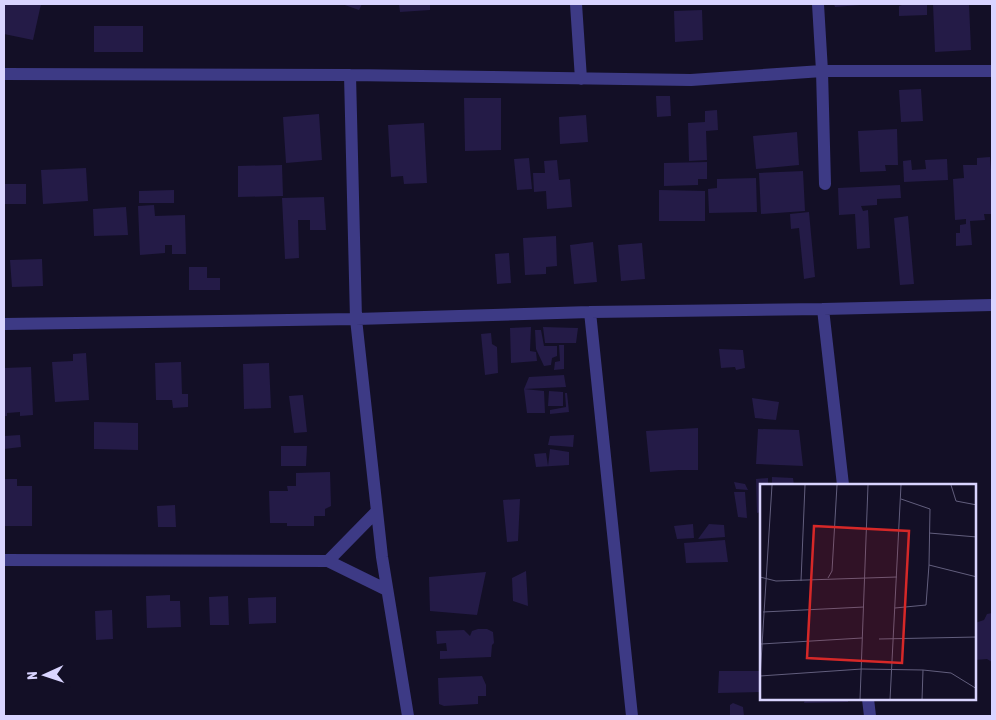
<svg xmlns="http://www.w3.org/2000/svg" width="996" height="720" viewBox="0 0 996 720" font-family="'Asap Condensed',sans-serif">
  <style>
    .building { fill: #241b47 }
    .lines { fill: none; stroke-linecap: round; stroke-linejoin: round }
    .street { stroke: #3d3a85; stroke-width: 12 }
    .inset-road { fill: none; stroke: #625e7d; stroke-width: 1 }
    .view { fill: #d62828; fill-opacity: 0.15; stroke: #d62828; stroke-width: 2.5 }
    .inset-edge { fill: none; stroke: #d9d4ff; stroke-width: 2.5 }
  </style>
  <rect width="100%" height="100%" fill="#130f26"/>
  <path class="building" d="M4,4h37l-8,36 -29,-6z
    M342,4h20l-3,6z
    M399,4h31v6l-30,2z
    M834,4h26v1l-25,2z
    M902,4h25v11l-28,1v-10l3,-1z
    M933,4h36l2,46 -36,2z
    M702,10l1,30 -28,2 -1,-31z
    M94,26h49v26h-49z
    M921,89l2,32 -22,1 -2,-32z
    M656,96h14l1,20 -14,1z
    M464,98h37v52l-36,1z
    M717,110l1,20 -12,1 1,29 -18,1 -1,-38 17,-1v-11z
    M319,114l3,46 -36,3 -3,-46z
    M586,115l2,27 -28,2 -1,-27z
    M424,123l3,60 -23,1 -1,-8 -12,1 -3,-52z
    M897,129l1,36h-13l1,6 -26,1 -2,-41z
    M797,132l2,33 -43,4 -3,-33z
    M990,157l1,12h1v45h-8l1,6 -15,1 2,24 -16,1v-13h4v-8l6,-1v-5l-11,1 -2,-41 11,-1 -1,-13h14v-7z
    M529,158l3,31 -15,1 -3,-31z
    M947,159l1,21 -44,2 -1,-21 8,-1 1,10 14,-1 -1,-9z
    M557,160l2,20 11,-1 2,28 -25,2 -1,-18 -12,1 -1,-19h12l-1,-12z
    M707,162v17h-9v6l-34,1v-23z
    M282,165l1,31 -45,1v-31z
    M86,168l2,33 -45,3 -2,-34z
    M803,171l2,40 -44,3 -2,-41z
    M756,178l1,34 -48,1 -1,-24 9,-1v-9z
    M4,184h22v20h-22z
    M900,185l1,13 -24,1v6l-16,1 2,5 5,-1 2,38 -13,1 -2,-35 -16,1 -1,-27z
    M174,190v13h-35v-12z
    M659,190l46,1v30h-46z
    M324,197l2,33h-16v-10h-12l1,38 -14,1 -3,-61z
    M154,205l1,11 30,-1 1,39h-14v-9h-7v8l-25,2 -2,-49z
    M126,207l2,28 -34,1 -1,-27z
    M809,212l6,65 -11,2 -5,-51 -8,1 -1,-15z
    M908,216l6,68 -14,1 -6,-67z
    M556,236l1,30 -11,1v7l-21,1 -2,-37z
    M593,242l4,40 -23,2 -4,-39z
    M642,243l3,36 -24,2 -3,-36z
    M509,253l2,30 -14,1 -2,-30z
    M42,259l1,27 -31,1 -2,-27z
    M189,267h18v11h13v12h-31z
    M531,327l-1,24 6,1 1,9 -26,2 -1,-35z
    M543,327l35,1 -2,15h-31z
    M535,330h6l3,16h13v10l-5,2 -1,7 -7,1 -8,-17z
    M491,333l1,11 5,3 1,26 -13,2 -4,-41z
    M559,345h5v24l-10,1 1,-8 5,-1z
    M719,349l24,1 2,18 -9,2 -1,-3 -14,1z
    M86,353l3,47 -34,2 -3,-40 21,-1v-7z
    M181,362l1,32h6v13l-15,1 -1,-8h-16l-1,-37z
    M269,363l2,45 -27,1 -1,-45z
    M31,367l2,48 -13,1v-4l-13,1v3h-3v-48z
    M564,375l2,12 -42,2 5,-12z
    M524,389l20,2 1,22h-18z
    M549,391l14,1v14h-15z
    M565,393h2l2,19 -19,2v-4l16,-3z
    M303,395l4,37 -13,1 -5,-37z
    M752,398l27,4 -3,18 -21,-2z
    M94,422l44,1v27l-44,-1z
    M698,428v42h-19l-29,2 -4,-41z
    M758,429l41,1 4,36 -47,-2z
    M20,435l1,12 -17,2v-13z
    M574,435l-1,12 -25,-2 2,-9z
    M281,446h26l-1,20h-25z
    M550,449l19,3v13l-33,2 -2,-13 12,-1 2,13z
    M330,472l1,34 -6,3v7h-11v10h-27v-3h-17l-1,-32h19l-1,-5h9v-13z
    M772,477l21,1 1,7h-22z
    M768,478v7h-7v27l-4,1 -1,-34z
    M4,479h13v7h15v40h-28z
    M734,482l11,2 3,6 -12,-1z
    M734,492h11l2,26 -9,-1z
    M520,499l-2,42 -11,1 -4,-42z
    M175,505l1,22h-18l-1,-21z
    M693,524l1,14 -17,1 -3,-13z
    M709,524l15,1 1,12 -27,2z
    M725,540l3,22 -42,1 -2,-20z
    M526,571l2,35 -15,-5 -1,-23z
    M486,572l-9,43 -47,-4 -1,-34z
    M170,595v6h10l1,26 -34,1 -1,-32z
    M228,596l1,29h-19l-1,-28z
    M276,597v26l-27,1 -1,-26z
    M112,610l1,29 -17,1 -1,-29z
    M992,613v49l-5,-3 -12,1v-37l9,-3 3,-6z
    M478,629h9l6,3 1,11 -2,2 -1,12 -51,2v-8h7l-1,-8 -9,1 -1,-13 28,-1 6,6 2,-5z
    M719,671h40l2,2v19l-43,1z
    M482,676l4,9v11h-8v8l-34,2 -5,-2 -1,-26z
    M805,699h43v3l-44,1z
    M733,703l10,4 1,9h-14v-11z"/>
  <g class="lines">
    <path class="street" d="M576,4l5,75
      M818,4l4,67 3,113
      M4,74l346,1 341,5 131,-9h170
      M350,75l6,244 26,238 26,159
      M823,309l20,176
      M590,312l42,404
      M4,324l352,-5 234,-7 233,-3 169,-4
      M4,560l324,1 59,29
      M328,561l49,-50
      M868,699l2,17"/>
  </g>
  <g transform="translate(760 484)">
    <rect width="216" height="216" fill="#130f26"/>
    <path class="inset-road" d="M191,1l5,16 21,4M169,49l48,4M169,81l48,12M0,93l16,4 121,-4M68,94l4,-7 5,-86M41,97l4,-96M135,124l31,-3 3,-40 1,-56 -29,-10M3,128l101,-5M119,155l98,-2M1,160l101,-6M0,192l102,-7 61,1 28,3 26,16M0,194l12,-193M100,216l8,-215M130,216l11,-215M162,216l1,-30"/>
    <path class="view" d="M54,42l95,5 -7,132 -95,-5z"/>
    <rect width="216" height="216" class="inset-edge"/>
  </g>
  <rect width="996" height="720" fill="none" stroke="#d9d4ff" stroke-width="10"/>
  <g transform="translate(45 675) rotate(267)" stroke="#130f26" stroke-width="4" paint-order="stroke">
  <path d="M0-4L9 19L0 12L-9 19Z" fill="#d9d4ff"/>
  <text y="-8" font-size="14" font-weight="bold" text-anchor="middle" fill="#d9d4ff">N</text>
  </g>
</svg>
